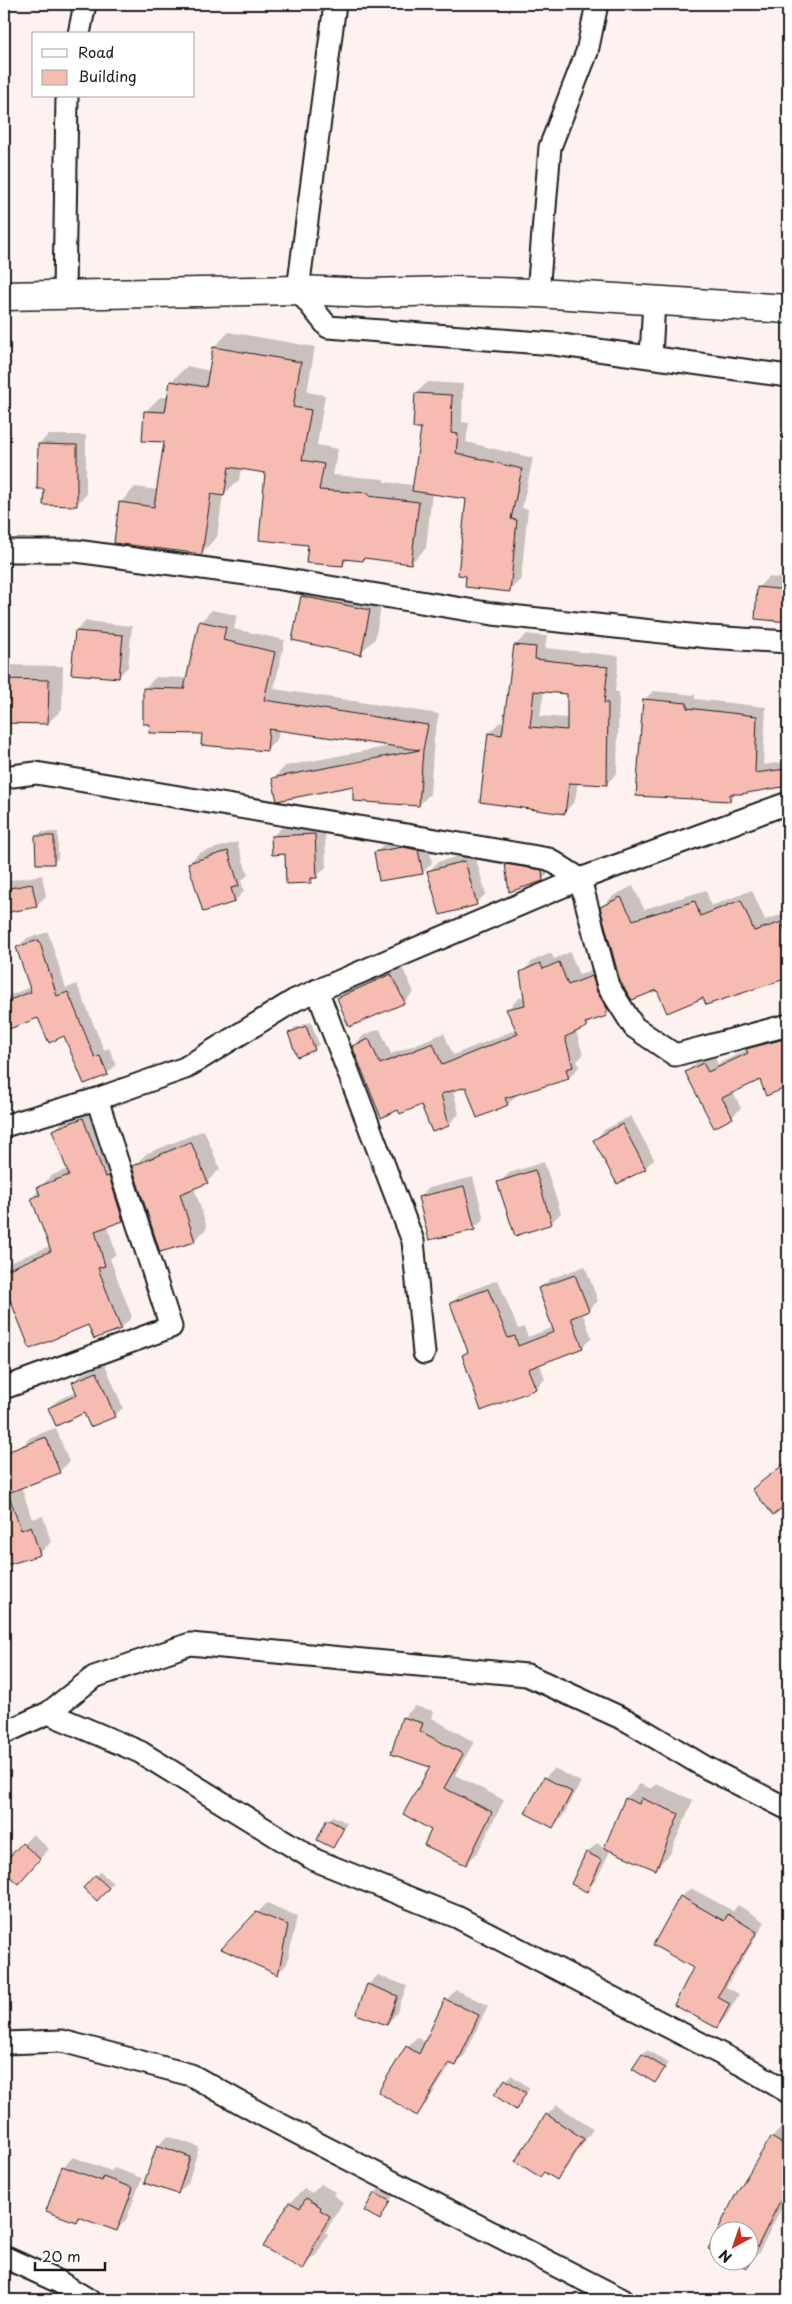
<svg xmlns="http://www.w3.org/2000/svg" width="792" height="2304" viewBox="0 0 792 2304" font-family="'Playpen Sans',sans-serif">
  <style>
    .shadow { fill: #0003; fill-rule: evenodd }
    .building { fill: #f7bcb1; stroke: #1c1c1c; fill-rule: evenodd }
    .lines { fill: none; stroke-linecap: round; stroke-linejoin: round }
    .street-casing { stroke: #1c1c1c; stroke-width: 25 }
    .secondary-casing { stroke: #1c1c1c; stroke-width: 31 }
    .street { stroke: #fff; stroke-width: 21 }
    .secondary { stroke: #fff; stroke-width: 28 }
  </style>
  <rect width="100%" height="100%" fill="#fdf2ef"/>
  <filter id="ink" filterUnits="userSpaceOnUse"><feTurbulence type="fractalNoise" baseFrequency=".02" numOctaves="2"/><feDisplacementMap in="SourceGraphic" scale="10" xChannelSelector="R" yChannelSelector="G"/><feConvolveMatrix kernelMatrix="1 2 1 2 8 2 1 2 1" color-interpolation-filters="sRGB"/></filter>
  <g filter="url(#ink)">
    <path class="shadow" d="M229,332l86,15 -8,45 18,3 -8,50 21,4 -5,26 51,4v3l30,3 9,-58 -7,-34 12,-11 35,2 -1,38 7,1 -3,19 67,16 -11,50 6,1 -7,70 -12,12 -41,-93 -36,-5 -6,55 -15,15 -45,-6 -3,3 -14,-2 -6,7 -34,-21 -42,-72 -26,-4 -2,12 -16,15 -6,42 -15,15 -82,-49 15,-16 23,3 7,-49 -20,-29 15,-15h9l2,-15 16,-16 23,5 4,-24z
      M48,435h38v60l-10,10 -31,-18 -6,-43z
      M768,577l20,2v42l-32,-3 3,-31z
      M316,582l67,14 -8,43 -15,14 -58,-57z
      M212,610l25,5 -3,14 51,11 -11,49 165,25 -5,23 -4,57 -11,11 -65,-20 -80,-7 11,-12 111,-21 -117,-16 -1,9 -11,12 -63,-18 -53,-9 -7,-34 12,-12 32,1 13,-57z
      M86,621l46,5 -4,41 -10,10 -42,-46z
      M527,634l20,2 -2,12 74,8 -4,36h4l-2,81 -11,11 -28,-2 -3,19 -11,12 -75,-80 11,-11 5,1 10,-78zM544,691l24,2v25l-28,-2z
      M6,665l57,1 -1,43 -14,14 -44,-1v-55z
      M653,691l42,4v4l71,8 -3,58 25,-4v24l-51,8 -8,7 -85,-100z
      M325,825l1,42 -15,15 -39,-45 10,-10z
      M41,832h17v26l-5,5 -16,-27z
      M413,838l15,2 4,23 -10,10 -47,-20 10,-10z
      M237,842l11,33 -7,6 3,10 -9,10 -46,-38 10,-10z
      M474,852l12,42 -10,9 -47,-32 9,-9z
      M515,855l37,15 -10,10 -36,-15z
      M42,875l4,21 -10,10 -32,5v-30z
      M788,882v29l-6,-22z
      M633,886l11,23 62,-19 5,16 41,-16 13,30 23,-7v64l-82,26 -2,-6 -46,-9 -56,-81 11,-11z
      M48,932l18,56 11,-4 27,66 5,-2 7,17 -9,9 -42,-39 -26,-19 -35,14v-32l26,-11 -12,-40 9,-9z
      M570,952l9,23 24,-9 14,38 -10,11 -14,4 -7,7 -10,5 7,24 -6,6 2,6 -10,11 -50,15 -11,11 -31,12 -10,-31 -14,4 6,25 -11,11 -95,-79 11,-11 16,-6 11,25 53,-21 9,22 64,-26 -9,-20 11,-11 6,-1 -3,-25 11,-11 18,-8 3,6z
      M401,965l13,27 -10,10 -66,-4 10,-9z
      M311,1022l8,22 -5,5 -24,-16 4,-5z
      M788,1032v53l-21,9 -7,-15 -27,13 8,16 -9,9 -45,-45 9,-9 17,-9 5,10 30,-15 9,-9z
      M95,1108l39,101 -11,11 -16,5 9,29 -6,5 22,58 -11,11 -32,-5 -58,24 -27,-65v-13l7,-7 39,-16 -18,-48 18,-22 18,-7 -14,-38 11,-12z
      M631,1116l23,43 -9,9 -50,-28 9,-10z
      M204,1130l16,39 -13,13 -13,5 13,41 -13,13 -61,-74 13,-13z
      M544,1162l17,51 -10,10 -52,-40 10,-10z
      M473,1177l11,42 -10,9 -54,-31 9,-9z
      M585,1266l13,35 -10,9 -6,2 10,26 -10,9 -42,17 5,15 -9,9 -72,-33 5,-5 -18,-46 10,-10 37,-14 20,49 6,-2 4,10 26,-10 -14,-39 10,-9z
      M105,1364l18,44 -9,8 -65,-8 9,-8 19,-9 -4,-9 9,-8z
      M56,1428l13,34 -10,10 -38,14 11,33 11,-3 8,26 -12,12 -33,10 -2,-7v-94l27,-26z
      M788,1460v42l-15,11 -19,-24z
      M788,1576v20l-8,-12z
      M415,1706l19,5 -2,7 42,24 -19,33 49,25 -26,52 -12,12 -34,-98 -29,-48z
      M554,1768l27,14 -18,34 -10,10 -8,-48z
      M640,1784l12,5 4,-5 37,16 -23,54 -14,14 -45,-19 -15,31 -10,10 1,-37 10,-10 9,5 20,-50z
      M333,1816l14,7 -15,24 -4,-27z
      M33,1834l16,15 -31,33 -14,-12v-5z
      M100,1872l13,11 -16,16 -1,-23z
      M788,1875v10l-4,-2z
      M691,1888l42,23 5,-6 27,17 -39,65 13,7 -13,23 -9,10 -36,-130z
      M267,1903l30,13 -10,48 -9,9 -55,-25z
      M378,1975l29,11 -11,28 -9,10 -19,-39z
      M456,1990l32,15 -23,50 -9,10 -4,-2 -26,41 -10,10 -9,-67 10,-10 9,6 20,-43z
      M647,2050l21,13 -13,19 -13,-28z
      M511,2075l19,13 -15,20 -19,-13z
      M557,2105l36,24 -27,40 -9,10 -10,-64z
      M784,2125l4,3v77l-4,-2 -26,51 -12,13 -10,-5h14v-30h-30l-10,17 27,-54 35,-58z
      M167,2136l32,11 -11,36 -10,10 -20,-47z
      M73,2157l38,14 3,-3 28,10 -16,42 -10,10 -36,-14 -4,4 -13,-53z
      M321,2184l14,8 -2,3 10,7 -18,31 3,1 -11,20 -15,14 -12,-65 14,-14 8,4z
      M379,2189l14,7 -13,22 -5,-25z"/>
    <path class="building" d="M213,347l88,15 -8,45 18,3 -9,50 22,4 -5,26 50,3v3l50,6 -8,62 -47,-6 -1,3 -19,-2 -1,7 -37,-3 2,-18 -49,-5 6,-67 -36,-6 -5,29 -13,-2 -9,60 -88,-11 5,-41 35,5 10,-65 -22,-1 2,-30 21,1 5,-31 36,6z
      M415,393l37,2 -1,38 7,1 -2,19 66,16 -11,50 6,1 -7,72 -45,-5 1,-11 -8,-1 8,-76 -54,-8 9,-63h-8z
      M38,444l39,1v61l-34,-1 1,-16h-7z
      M757,587l31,3v32l-33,-3z
      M301,596l69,14 -9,45 -69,-15z
      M199,621l27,6 -3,13 52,12 -11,48 164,25 -5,25 -4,56 -66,-5v-15l-76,15 -5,-23 148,-28 -151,-21 -2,22 -66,-6 1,-11 -53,-1 1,-9h-7v-36l41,1z
      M75,631l48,4 -4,43 -48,-4z
      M514,645l22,2 -1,12 73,8 -4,36h4l-1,82 -38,-2 -4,31 -85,-12 8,-69 14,2zM534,691l33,3v36l-37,-3z
      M4,679l45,1 -1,44 -44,-1z
      M643,699l44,4v5l70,8 -2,57 31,-4 2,17 -47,8h-11v7l-94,-5z
      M315,834l2,44h-6v5l-25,1 -1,-30 -13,1 -1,-19z
      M35,836h19v28h-18z
      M403,847l15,3 5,24 -44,7 -5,-29z
      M228,851l11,35 -8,2 4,14 -32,10 -15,-49z
      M465,861l12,44 -37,10 -13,-44z
      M505,864l37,6 1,11 -34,11z
      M32,884l5,23 -33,6v-24z
      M621,897l12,23 62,-19 5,15 41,-16 13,31 28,-9 6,18v38l-82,27 -3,-7 -36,15 -10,-23 -25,10 -12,-19 -20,-74z
      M39,940l18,56 11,-4 27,66 5,-2 8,19 -24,9 -20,-48 -15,7 -11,-25 -34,13v-29l27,-10 -15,-45z
      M559,962l9,23 24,-9 5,16 11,18 -3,1 2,5 -22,7 2,4 -22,10 8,30 -7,2 3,10 -64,19 3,7 -31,13 -11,-31 -25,7 8,32 -17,6 -11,-27 -21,9 -2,-4 -17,8 -29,-72 17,-7 11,25 53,-21 9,22 76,-31 -12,-25 19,-4 -5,-33 20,-9 3,6z
      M391,974l14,29 -56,24 -12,-29z
      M306,1026l9,24 -18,7 -9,-24z
      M788,1038v49l-22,9 -6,-16 -38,18 11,20 -19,10 -29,-56 18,-9 5,9 40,-19 -2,-4z
      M83,1118l22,59 4,-1 14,45 -28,10 10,35 -7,2 23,61 -27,10 -6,-14 -58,24 -26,-64v-14l47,-20 -20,-53 9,-3 -3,-8 32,-12 -17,-45z
      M622,1124l24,45 -29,15 -24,-44z
      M191,1142l17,41 -28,11 15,48 -35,10 -28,-86z
      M535,1170l17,54 -37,12 -18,-54z
      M464,1186l11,44 -46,10 -11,-43z
      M575,1275l14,36 -18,7 12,30 -55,21 8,20 -55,22 -19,-56 6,-3 -18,-49 38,-14 20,49 7,-2 3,10 36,-14 -16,-44z
      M97,1372l18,45 -25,10 -6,-14 -28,13 -8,-18 29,-13 -5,-13z
      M46,1437l14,36 -52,20 13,37 10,-4 9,29 -36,11v-113z
      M788,1461v42l-15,12 -21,-26z
      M402,1717l21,6 -3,8 43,23 -19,34 48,24 -26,53 -42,-20 7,-15 -28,-16 27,-47 -39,-13z
      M544,1777l28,15 -19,36 -28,-15z
      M625,1798l14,6 2,-6 38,16 -23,56 -52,-22z
      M327,1819l17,9 -11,20 -16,-8z
      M22,1843l18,16 -22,25 -14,-13v-8z
      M586,1852l16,8 -15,32 -16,-8z
      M95,1875l14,13 -12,13 -14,-13z
      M680,1896l44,25 4,-7 29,18 -40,65 13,7 -13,24 -43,-23 19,-37 -40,-23z
      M256,1912l32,13 -10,50 -57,-26z
      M367,1984l31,12 -11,29 -31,-11z
      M445,1999l34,16 -23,51 -7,-3 -32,53 -39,-24 28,-46 13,8z
      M642,2054l23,14 -10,15 -23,-14z
      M505,2079l21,14 -10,17 -22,-15z
      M546,2114l38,25 -27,41 -13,-8 -4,5 -25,-16z
      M771,2137l17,10v60l-8,-6 -33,67 -14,-6h17v-30h-30v23l-12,-6 28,-55z
      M157,2145l33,12 -12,37 -34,-11z
      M62,2166l40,15 1,-4 30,11 -16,43 -39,-14 -2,5 -30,-11z
      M374,2193l16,8 -10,19 -16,-9z
      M306,2198l15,9 -1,3 10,6 -18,32 2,1 -11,21 -40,-23 26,-45 11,6z"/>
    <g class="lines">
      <g class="street-casing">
        <path id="street" d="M335,4l-37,286 30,37 226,17 234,32
          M79,34l6,-30
          M538,293l12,-146 37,-95 10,-48
          M64,294l3,-198
          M651,357l3,-57
          M4,551h72l199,27 218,36 216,23 79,5
          M4,777l32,-4 513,86 31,20 28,107 26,41 41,28 113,-30
          M317,990l96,251 11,112
          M4,1126l93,-27 88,-31 110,-68 285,-121 208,-76
          M4,1388l167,-61 -74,-228
          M48,1713l46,-36 96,-33 337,31 101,46 77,46 83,42
          M4,1733l44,-20 92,39 175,108 142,57 289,150 42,25
          M4,2043l58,-2 129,34 77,43 355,182
          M4,2257l55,25 30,18"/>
      </g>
      <g class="secondary-casing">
        <path id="secondary" d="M4,296l294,-6 70,3 84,-2 86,2 250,16"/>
      </g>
      <use href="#street" class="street"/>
      <use href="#secondary" class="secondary"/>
    </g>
  </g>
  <rect width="792" height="2304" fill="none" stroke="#fff" stroke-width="20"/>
  <rect x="10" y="10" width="772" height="2284" fill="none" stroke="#1c1c1c" stroke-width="2" filter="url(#ink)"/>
  <rect x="32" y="32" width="162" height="65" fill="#ffffff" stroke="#a4a4a4"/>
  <rect x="42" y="49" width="25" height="8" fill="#ffffff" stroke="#a4a4a4"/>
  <text x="78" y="58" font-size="15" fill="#1c1c1c">Road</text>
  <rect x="42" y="70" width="25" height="15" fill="#f7bcb1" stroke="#a4a4a4"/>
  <text x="78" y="82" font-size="15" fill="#1c1c1c">Building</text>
  <g transform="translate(734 2246) rotate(220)"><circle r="24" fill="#ffffff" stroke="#a4a4a4"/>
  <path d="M0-4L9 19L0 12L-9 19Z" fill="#c8321e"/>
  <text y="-8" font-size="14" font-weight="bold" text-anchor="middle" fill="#1c1c1c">N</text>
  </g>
  <path d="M35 2262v8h70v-8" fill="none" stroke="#1c1c1c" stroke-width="2.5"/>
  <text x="42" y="2262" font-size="15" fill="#1c1c1c" stroke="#ffffff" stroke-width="4" paint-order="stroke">20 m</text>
</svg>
